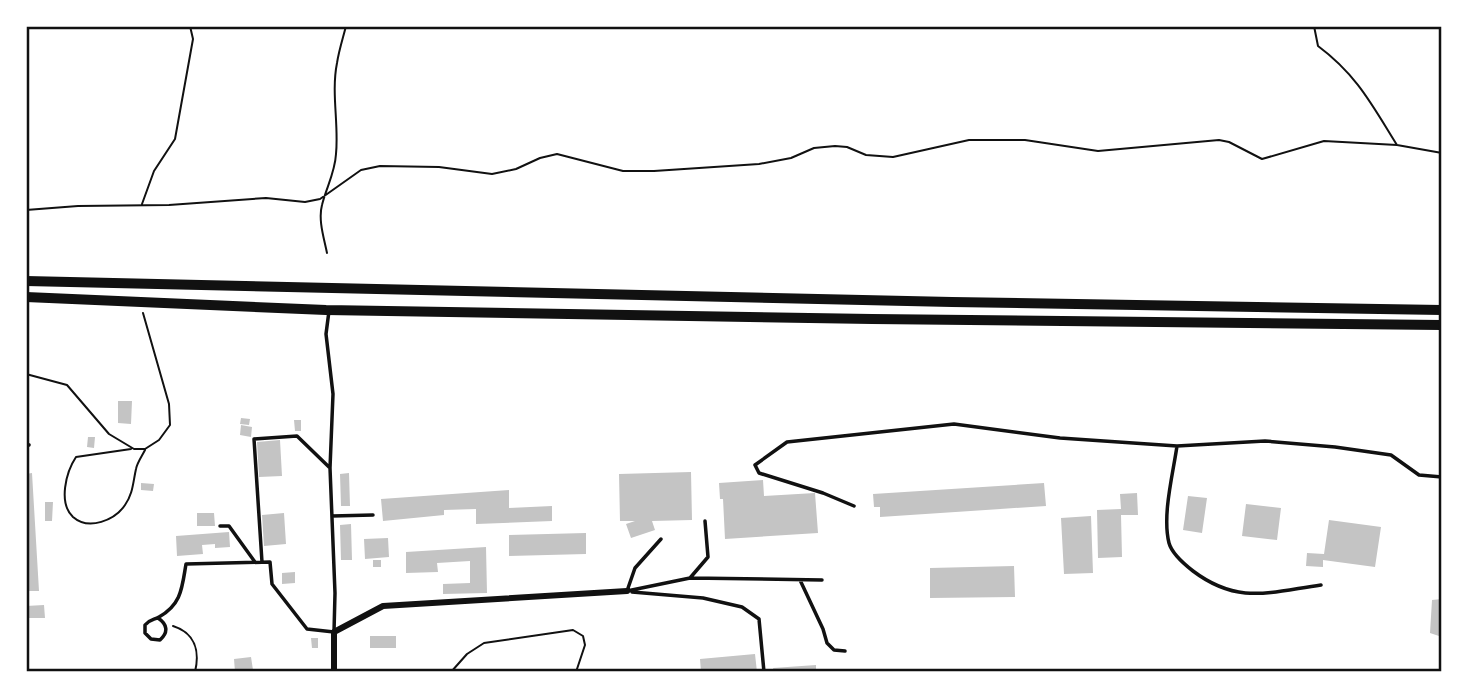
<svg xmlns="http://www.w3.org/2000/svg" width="1468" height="698" viewBox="0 0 1468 698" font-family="'IBM Plex Sans',sans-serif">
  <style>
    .building { fill: #c4c4c4 }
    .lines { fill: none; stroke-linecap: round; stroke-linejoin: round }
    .path { stroke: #111; stroke-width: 2 }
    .service { stroke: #111; stroke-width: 3.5 }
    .minor { stroke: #111; stroke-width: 6 }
    .trunk { stroke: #111; stroke-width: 10 }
    .neatline { fill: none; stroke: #111; stroke-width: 2.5 }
  </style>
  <rect width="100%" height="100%" fill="#fff"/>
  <path class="building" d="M118,401h14l-1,23 -13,-1z
    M241,418l9,1 -1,6 -9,-1z
    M294,420h7v11h-6z
    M241,425l11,2 -1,10 -11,-2z
    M88,437h7l-1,11 -7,-1z
    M280,440l2,36 -23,1 -2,-35z
    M691,472l1,48 -40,1 3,9 -24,8 -5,-14 9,-3h-15l-1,-47z
    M32,473l7,118h-13v-117z
    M349,473l1,33h-9l-1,-32z
    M763,480l1,16 51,-3 3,40 -93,6 -2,-40h-3l-1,-16z
    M141,483l13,1 -1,7 -12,-1z
    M1044,483l2,23 -166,11v-10h-6l-1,-13z
    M509,490v18l43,-2v15l-76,3v-15l-32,1v5l-61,6 -2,-22z
    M1137,493l1,22h-17l1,42 -24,1 -1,-48 24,-1 -1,-15z
    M1188,496l19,2 -5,35 -19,-3z
    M45,502h8l-1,19h-7z
    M1246,504l35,4 -4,32 -35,-4z
    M197,513h17l1,13h-18z
    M284,513l2,31 -22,2 -2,-31z
    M1091,516l2,57 -29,1 -3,-56z
    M1329,520l52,7 -6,40 -52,-7v7l-17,-1 1,-13 17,1z
    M351,524l1,36h-11l-1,-35z
    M229,532l1,15 -15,1v-4l-13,1 1,9 -26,2 -1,-20z
    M586,533v21l-77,2v-21z
    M388,538l1,19 -24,2 -1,-20z
    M486,547l1,46 -44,1v-10l27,-1v-22l-33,2 1,9 -32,1v-21z
    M373,560h8v7h-8z
    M1014,566l1,31 -85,1v-30z
    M295,572v11l-13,1v-11z
    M1442,599v27l-3,10 -9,-3 2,-33z
    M44,605l1,13h-19v-12z
    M370,636h26v12h-26z
    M311,638h7v10h-6z
    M755,654l2,18h-56l-1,-13z
    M251,657l2,13 -18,2 -1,-13z
    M816,665v7h-42l-1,-4z"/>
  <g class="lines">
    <path class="path" d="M1314,26l4,20c39,29 54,59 79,99l45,8
      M142,204l12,-33 21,-32 18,-100 -3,-13
      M26,210l52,-4 91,-1 97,-7 39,4 15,-3 41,-29 19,-4 59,1 53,7 24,-5 24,-11 17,-4 66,17h31l105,-7 32,-6 23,-10 21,-2 12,1 19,8 27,2 76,-17h56l73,11 121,-11 10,2 33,17 62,-18 73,4
      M327,253c-3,-15 -9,-33 -5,-48 4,-17 13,-32 14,-51 3,-30 -5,-61 1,-91 2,-13 6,-25 9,-37
      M26,374l41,11 42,49 25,15h11l14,-9 11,-15 -1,-21 -26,-91
      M131,449l-55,8c-10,15 -18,46 -3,60 16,14 42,3 52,-12 8,-11 8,-23 11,-36 1,-6 6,-13 9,-19
      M173,626c22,7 27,25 22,46
      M451,672l16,-18 17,-11 89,-13 10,6 2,9 -9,27"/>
    <path class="service" d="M26,444l3,1
      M1177,446c-4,28 -15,69 -8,97 3,11 15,21 24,28 45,34 77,21 128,14
      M854,506l-31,-13 -64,-20 -4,-8 32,-23 167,-18 106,14 117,8 88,-5 70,6 56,8 28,20 23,2
      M332,516l41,-1
      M220,526h9l26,36
      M262,562l-8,-123 43,-3 33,32
      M690,578l18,-21 -3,-36
      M800,580l23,49 4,14 7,7 11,1
      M627,591l63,-13 132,2
      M627,591l8,-23 26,-29
      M632,592l71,6 39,9 17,12 5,53
      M158,618c9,6 11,14 2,22l-9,-1 -6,-6v-8c5,-6 9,-5 14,-8 23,-13 23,-30 27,-53l84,-2 2,22 35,45 27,3 1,-39 -5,-125 3,-74 -7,-60 3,-23"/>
    <path class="minor" d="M334,672v-40l49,-26 244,-15"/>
    <path class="trunk" d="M26,281l926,21 490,8
      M26,297l300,13 546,9 570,6"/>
  </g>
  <rect width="1468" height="698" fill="none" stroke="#ffffff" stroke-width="56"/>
  <rect x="28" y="28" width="1412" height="642" class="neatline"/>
</svg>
